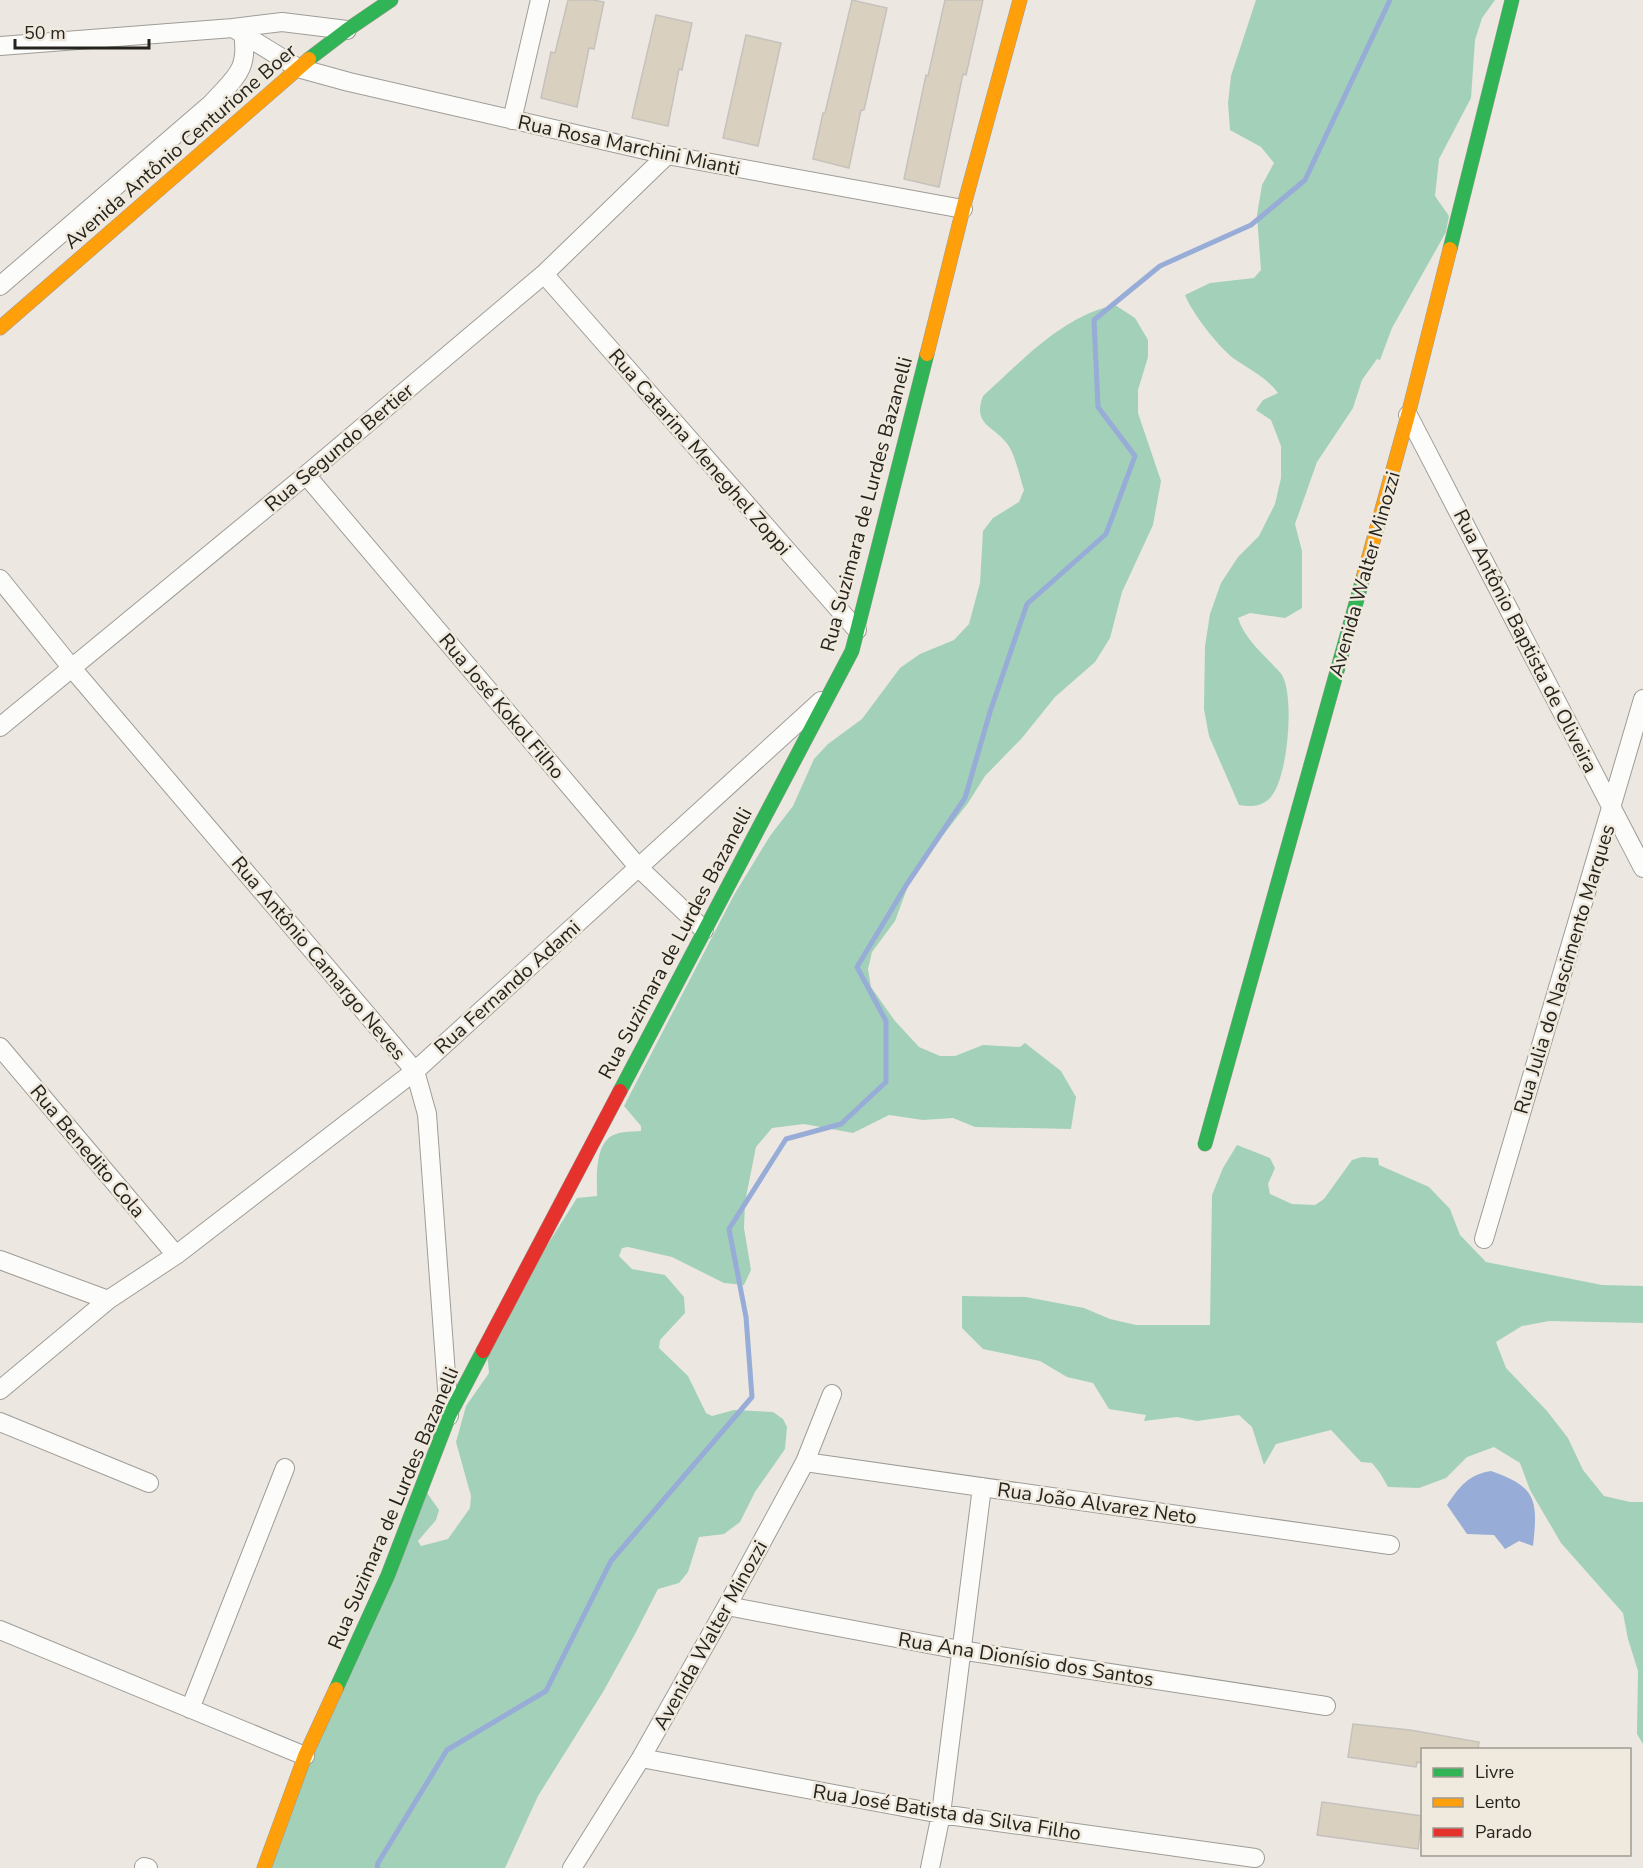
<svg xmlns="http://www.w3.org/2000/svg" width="1643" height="1868" viewBox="0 0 1643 1868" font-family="'Nunito Sans',sans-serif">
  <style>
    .forest { fill: #a3d0b8 }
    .water { fill: #97acd6 }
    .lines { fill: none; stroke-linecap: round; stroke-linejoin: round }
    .stream { stroke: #97acd6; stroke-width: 5 }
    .building { fill: #dad0bf; stroke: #c5c2bd; stroke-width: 1.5 }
    .street-casing { stroke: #9f9c97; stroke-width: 20 }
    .fast-casing { stroke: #9f9c97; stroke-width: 15 }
    .slow-casing { stroke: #9f9c97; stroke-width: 15 }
    .jam-casing { stroke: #9f9c97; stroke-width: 15 }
    .street { stroke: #fcfcfa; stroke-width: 18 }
    .fast { stroke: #30b455; stroke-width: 14 }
    .slow { stroke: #ff9f0a; stroke-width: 14 }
    .jam { stroke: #e5322d; stroke-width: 14 }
    .labels { text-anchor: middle; stroke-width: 5; stroke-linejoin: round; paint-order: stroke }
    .street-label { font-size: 20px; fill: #25231e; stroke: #f0e9dd }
  </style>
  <rect width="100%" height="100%" fill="#ece8e1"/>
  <path class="forest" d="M1256,0h239l-13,18 -7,22 -4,58 -32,61 -4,37 14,20 -3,16 -54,96 -12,32 -3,-1 -15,21 -9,28 -36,54 -22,62 7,27v57l-17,10 -35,-5 -12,5c6,19 21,32 35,47 3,3 7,7 9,10 13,22 6,107 -13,124 -8,8 -20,8 -30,6l-30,-69 -5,-27 1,-63 5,-32 11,-31 17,-26 21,-21 16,-32 6,-26v-32l-10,-26 -15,-10 7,-10 15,-7c-12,-16 -29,-24 -45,-35 -15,-12 -41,-45 -48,-63l25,-12 44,-5 7,-8 -4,-55 5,-30 12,-22 -13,-16 -31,-17 -2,-27 3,-27z
    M1115,305l20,13 13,22v17l-10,33v23l23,68 -8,44 -31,67 -12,46 -15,24 -40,35 -33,41 -37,38 -17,27 -56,72 -17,46 -23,31 -4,17 3,18 24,34 24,26 21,9h15l28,-11 37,2 5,-4 36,28 15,26 -5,32 -96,-2 -22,-9 -30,2 -34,-5 -36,18 -49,-9 -32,4 -16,19 -11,55 -1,26 7,42 -7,15 -20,-2 -52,-26 -44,-10 -6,1 -3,8 13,13 33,6 19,22 1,16 -25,27 -1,8 29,28 18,37 6,3 22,-6 39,2 10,7 4,8 -2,22 -30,43 -15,30 -16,12 -25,3 -11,35 -9,11 -21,6 -23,45 -32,58 -65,104 -33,72h-245l165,-378 14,20 -3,10 -18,21 3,5 27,-7 22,-31 1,-12 -15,-54 10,-36 23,-33 -3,-31 91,-144 20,-2c0,-19 -3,-55 19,-62 7,-3 17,-2 25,-3v-5l-17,-20 110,-211 36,-59 23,-30 21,-47 14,-15 34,-25 38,-51 20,-14 34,-14 15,-16 11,-41 3,-52 10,-13 26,-16 5,-12c-4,-12 -9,-36 -16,-45 -14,-20 -36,-19 -25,-49 39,-35 79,-80 132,-91z
    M1237,1145l33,13 5,10 -7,16 2,10 22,10 23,1 9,-6 28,-39 10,-3 16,1 1,7 50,22 21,22 10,26 26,27 116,23 41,1v37l-94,-2 -27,5 -26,16 10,26 41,43 21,27 15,32 21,26 26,6h13v242l-6,-10 1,-63 -10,-32 -5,-26 -62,-70 -31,-53 -10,-27 -26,-16 -27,10 -21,21 -27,10 -31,-1 -8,-14 -8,-10 -11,-1 -30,-32 -55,14 -12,21 -12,-38 -13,-12 -42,6 -20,-4 -33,4 2,-6 -37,-6 -16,-26 -26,-6 -27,-16 -57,-12 -21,-21v-32l64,1 58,11 26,11 26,6h74l2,-130 11,-27z"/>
  <path class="water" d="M1491,1471c46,16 47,29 42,75l-14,-5 -14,8 -11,-14 -27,-1 -20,-29c13,-19 21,-30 44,-34z"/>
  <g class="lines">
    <path class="stream" d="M377,1868l1,-5 69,-113 99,-59 65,-130 141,-164 -6,-80 -17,-88 57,-90 55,-15 45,-42v-61l-29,-54 50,-83 58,-86 25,-86 37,-108 79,-70 29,-78 -37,-49 -4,-87 66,-54 91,-41 54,-45 85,-180"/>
  </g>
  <path class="building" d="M568,0h25l11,2 -10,47 -5,-1 -12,59 -36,-9 10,-46 4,1z
    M852,0l35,8 -23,102h-3l-12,58 -36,-9 10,-46h2z
    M945,0h38l-17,75 -3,-1 -24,113 -35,-8 22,-104 2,1z
    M656,15l36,8 -10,47 -3,-1 -11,57 -36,-8z
    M746,35l35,8 -23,103 -35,-8z
    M1353,1724l57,6 69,12 -1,7h-56v14l-5,-1 -1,5 -68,-10z
    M1322,1802l100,14 -4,33 -101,-14z"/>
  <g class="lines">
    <g class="street-casing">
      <path id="street" d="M233,28l65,40 51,14 318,73 296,54
        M0,46l233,-18 49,-6 65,8
        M512,120l28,-120
        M544,274l313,356
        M0,286l212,-183c23,-26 37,-32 31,-70
        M1408,415l235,453
        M306,475l333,393 65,62
        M0,579l71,88 344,404 12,43 22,302
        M0,727l306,-252 238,-201 123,-119
        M0,1047l176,208
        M1484,1239l159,-540
        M0,1260l108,40
        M0,1390l108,-90 68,-45 239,-184 406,-370
        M0,1422l149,61
        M805,1462l585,83
        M727,1606l233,44 366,56
        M0,1630l305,126
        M190,1709l95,-241
        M641,1758l300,56 314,44
        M144,1867l4,1
        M572,1868l69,-110 86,-152 78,-144 27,-68
        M930,1868l11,-54 41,-327"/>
    </g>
    <g class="fast-casing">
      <path id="fast" d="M309,59l38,-29 44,-30
        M1450,249l62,-249
        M620,1091l232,-440 75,-297
        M1205,1144l158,-566
        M336,1689l52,-114 61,-159 34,-65"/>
    </g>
    <g class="slow-casing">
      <path id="slow" d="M0,328l309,-269
        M927,354l36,-145 57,-209
        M1363,578l45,-163 42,-166
        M264,1868l41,-112 31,-67"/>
    </g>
    <g class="jam-casing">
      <path id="jam" d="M483,1351l137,-260"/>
    </g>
    <use href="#street" class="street"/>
    <use href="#fast" class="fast"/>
    <use href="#slow" class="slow"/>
    <use href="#jam" class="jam"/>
  </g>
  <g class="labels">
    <g class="street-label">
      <text transform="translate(629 145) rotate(12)" y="7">Rua Rosa Marchini Mianti</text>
      <text transform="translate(180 146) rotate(-41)" y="7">Avenida Antônio Centurione Boer</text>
      <text transform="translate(339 447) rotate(-40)" y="7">Rua Segundo Bertier</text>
      <text transform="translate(700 452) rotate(49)" y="7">Rua Catarina Meneghel Zoppi</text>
      <text transform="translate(866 504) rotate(-75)" y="7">Rua Suzimara de Lurdes Bazanelli</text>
      <text transform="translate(1364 574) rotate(-74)" y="7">Avenida Walter Minozzi</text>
      <text transform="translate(1526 641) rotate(63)" y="7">Rua Antônio Baptista de Oliveira</text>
      <text transform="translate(502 706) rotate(50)" y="7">Rua José Kokol Filho</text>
      <text transform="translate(675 943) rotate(-62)" y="7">Rua Suzimara de Lurdes Bazanelli</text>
      <text transform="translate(319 958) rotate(50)" y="7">Rua Antônio Camargo Neves</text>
      <text transform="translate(1564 969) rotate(-73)" y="7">Rua Julia do Nascimento Marques</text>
      <text transform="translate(507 987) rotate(-42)" y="7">Rua Fernando Adami</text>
      <text transform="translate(88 1151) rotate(50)" y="7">Rua Benedito Cola</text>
      <text transform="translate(1097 1503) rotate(8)" y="7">Rua João Alvarez Neto</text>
      <text transform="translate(393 1508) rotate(-67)" y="7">Rua Suzimara de Lurdes Bazanelli</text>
      <text transform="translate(710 1635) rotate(-61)" y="7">Avenida Walter Minozzi</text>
      <text transform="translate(1026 1659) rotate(9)" y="7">Rua Ana Dionísio dos Santos</text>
      <text transform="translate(947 1812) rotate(9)" y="7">Rua José Batista da Silva Filho</text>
    </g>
  </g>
  <rect x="1421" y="1748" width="210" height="108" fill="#f0e9dd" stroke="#9f9a91" stroke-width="1.5"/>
  <rect x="1433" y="1768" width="30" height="9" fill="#30b455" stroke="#9f9a91" stroke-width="1.5"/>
  <text x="1475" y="1778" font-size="18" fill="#25231e">Livre</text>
  <rect x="1433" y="1798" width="30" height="9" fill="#ff9f0a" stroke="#9f9a91" stroke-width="1.5"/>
  <text x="1475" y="1808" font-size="18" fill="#25231e">Lento</text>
  <rect x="1433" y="1828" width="30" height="9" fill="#e5322d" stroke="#9f9a91" stroke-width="1.5"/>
  <text x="1475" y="1838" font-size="18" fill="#25231e">Parado</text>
  <path d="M15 39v9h134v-9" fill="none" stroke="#25231e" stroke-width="3"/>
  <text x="24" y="39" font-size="18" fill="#25231e" stroke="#f0e9dd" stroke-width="4.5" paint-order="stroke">50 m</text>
</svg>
